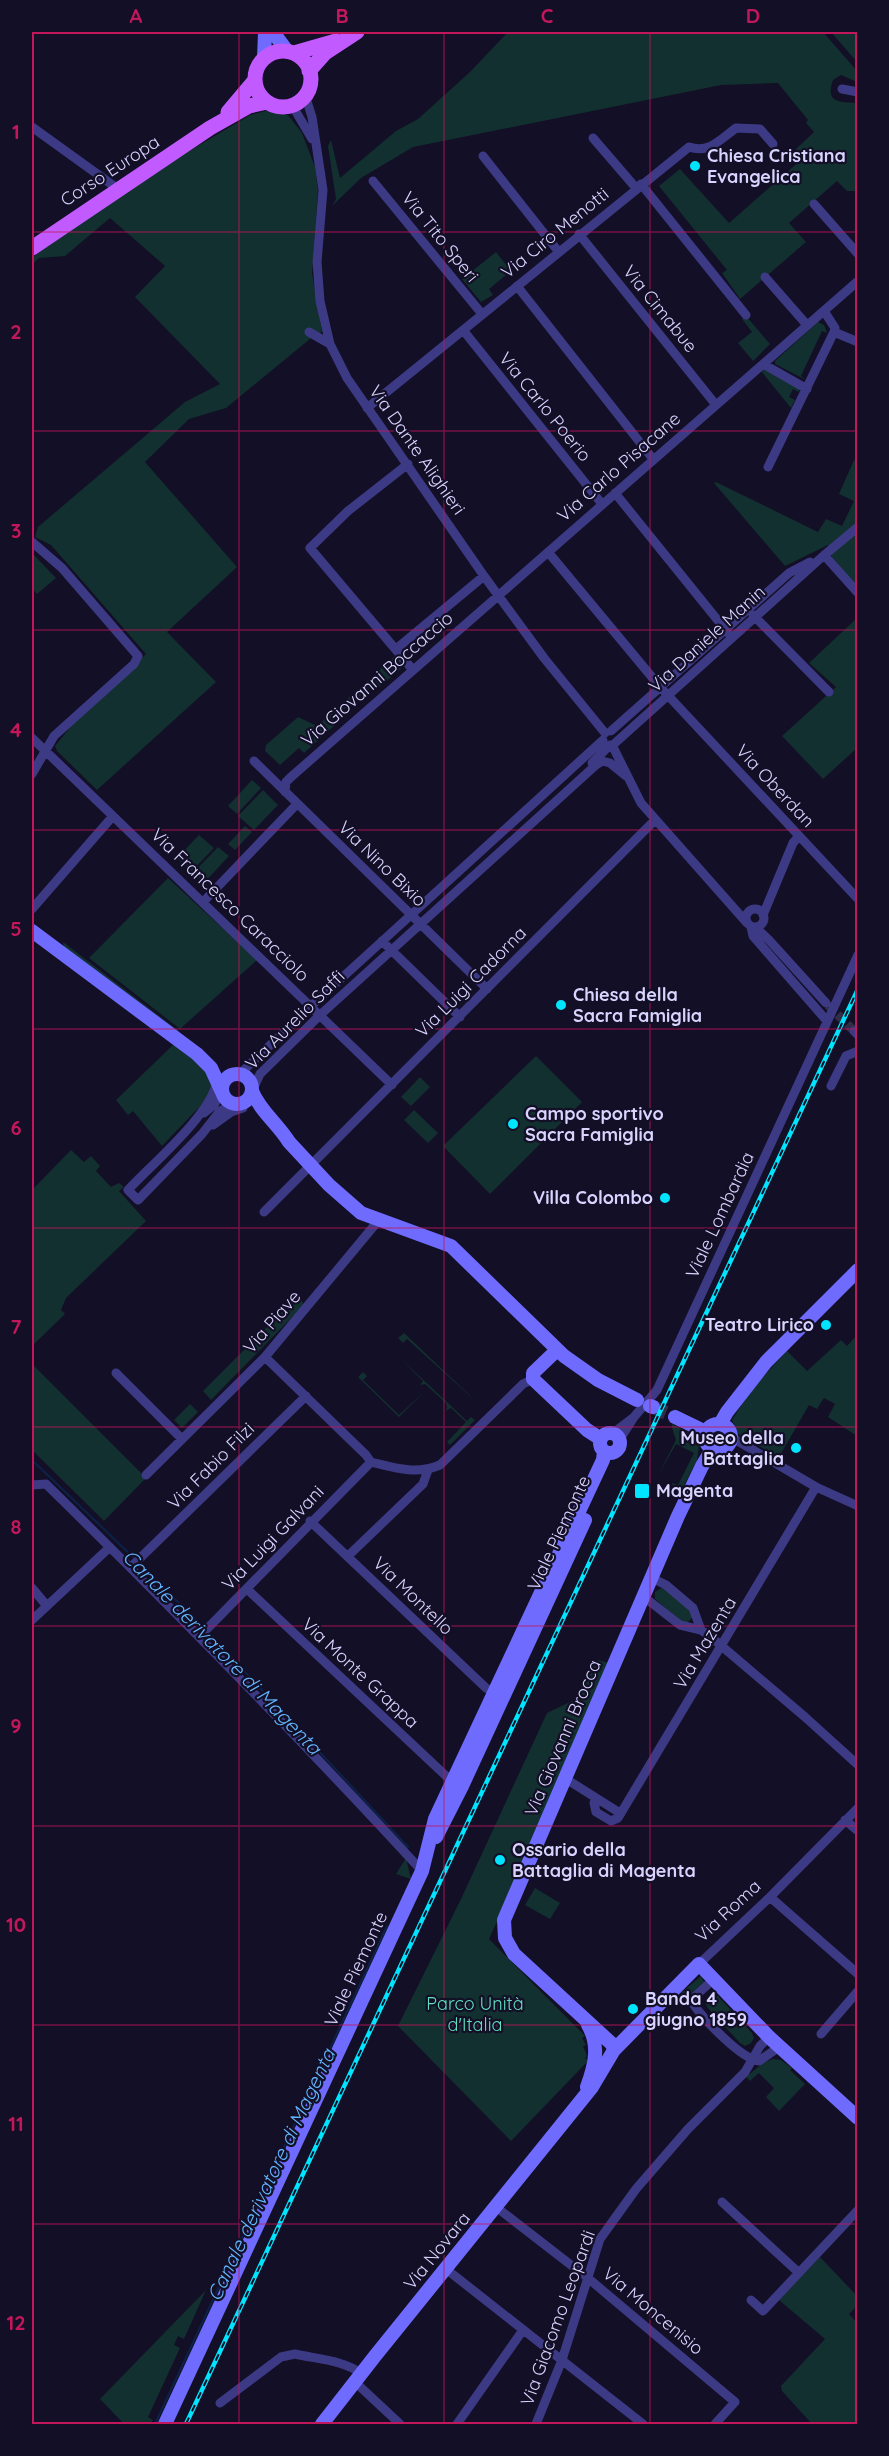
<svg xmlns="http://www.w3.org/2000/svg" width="889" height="2456" viewBox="0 0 889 2456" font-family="Quicksand,sans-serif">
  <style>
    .green { fill: #12302f }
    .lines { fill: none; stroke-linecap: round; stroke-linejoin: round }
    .stream { stroke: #0c2248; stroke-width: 2 }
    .street-tunnel { stroke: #312d47; stroke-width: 9; stroke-dasharray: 9 4.5; stroke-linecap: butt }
    .secondary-tunnel { stroke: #312d47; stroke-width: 14; stroke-dasharray: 14 7; stroke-linecap: butt }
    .street { stroke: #3d3a85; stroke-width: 9 }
    .secondary { stroke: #6f6bff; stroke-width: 14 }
    .primary { stroke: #c25bff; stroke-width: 15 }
    .rail-casing { stroke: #00e5ff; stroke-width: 4.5 }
    .rail { stroke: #130f26; stroke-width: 2; stroke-dasharray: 7; stroke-linecap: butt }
    .grid { fill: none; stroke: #c2185b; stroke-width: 1.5; stroke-opacity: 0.55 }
    .poi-dot { fill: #00e5ff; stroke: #130f26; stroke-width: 2 }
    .labels { text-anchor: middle; stroke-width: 4.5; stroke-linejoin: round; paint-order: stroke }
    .poi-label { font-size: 18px; font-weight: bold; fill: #d9d4ff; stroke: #130f26; text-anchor: start }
    .street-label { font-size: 18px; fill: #d9d4ff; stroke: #130f26 }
    .park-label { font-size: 18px; fill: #5fe0c0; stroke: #130f26 }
    .water-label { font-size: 20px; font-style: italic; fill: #62b6ff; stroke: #130f26 }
    .neatline { fill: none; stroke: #c2185b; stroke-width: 2 }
    .grid-label { font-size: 20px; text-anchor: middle; font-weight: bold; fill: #c2185b }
  </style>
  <rect width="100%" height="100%" fill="#130f26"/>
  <path class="green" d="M508,32h315l34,39v11l-16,-7 -8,5c-8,23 6,22 24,23v88h-10l-10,-10 -48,42 17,19 -66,57 -18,-26 5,-3 -68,-84 21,-17 49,54 73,-64 -7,-9 19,-18 -8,-9 2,-3 -30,-37 -57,2 -308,62 -52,31 -29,28 4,-7 -8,-53 3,-6 9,38 56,-47 22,-12 52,-47z
    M831,32h26v30z
    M269,110l19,5 14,18 13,34 3,23 -6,83 10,59 -6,2 -90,74 -37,11 -44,43 92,105 -70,65 49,50 -119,108 -40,-39 -2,-5 17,-21 74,-71 -95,-109 -16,-8 3,-10 147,-125 35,-18 -85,-87 30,-31 -55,-48 -45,38 -26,2 -7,6v-6l18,-15 131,-87 69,-41z
    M496,252l15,19 -22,18 4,6 -12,7 -19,-23z
    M746,316l24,28 -17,17 -15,-18 14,-11 -10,-13z
    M818,322l6,3 3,8 -5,-2 -21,45 5,4 -31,-16v-3z
    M765,370l34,19v3l-6,-3 -4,8 6,3 -4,8 -30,-37z
    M854,460l3,1v126l-25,-30 -4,-12 -43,21 -71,-83 2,-1 102,50 8,-13 16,7 12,-25 -15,-7z
    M32,553l24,25 -19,16 -5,-6z
    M857,618v130l-34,31 -41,-43 54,-49 -27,-24z
    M395,656l9,10 -27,23 -4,-4 -31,26 3,5 -41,37 -5,-5 -19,17 -15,-14 1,-6 32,-28 19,9z
    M252,780l9,8 -24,26 -9,-8z
    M263,790l15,15 -24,25 -16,-14z
    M245,826l7,6 -17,18 -7,-6z
    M199,835l15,13 -22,23 -15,-13z
    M218,847l11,9 -25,27 -11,-10z
    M168,878l89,82 -77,69 -91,-71z
    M63,942l116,89 -2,1 -113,-83z
    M175,1043l28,21 10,19 -5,15 -46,48 -29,-35 -5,4 -12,-15z
    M536,1056l46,46 -92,92 -47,-48z
    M420,1077l10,10 -19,19 -10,-9z
    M414,1110l24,23 -10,10 -24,-23z
    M71,1150l13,12 7,-6 9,10 -4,5 15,16 8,-4 5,4 -5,4 27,30 -80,77 -5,12 4,4 -33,32v-156z
    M299,1295l5,10 -93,95 -8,-9z
    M404,1333l77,73 -74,-67 -4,4 -5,-5z
    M857,1335v101l-29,-19 7,-13 -11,-6 -7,11 -8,-4 -30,52 -40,-22 -7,-15 19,-30 36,-39 20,20 34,-31 6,6z
    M399,1357l68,64 4,-4 4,3 -25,25 -3,-3 19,-20 -15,-14 -6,3 2,-3 -1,-5 -21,-19 -5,1 3,-4z
    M32,1364l114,114 -42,43 -72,-71z
    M363,1372l4,4 -4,4 36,35 26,-24 -26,26 -41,-40z
    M190,1404l8,8 -16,16 -8,-8z
    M672,1424l19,10 8,13 -2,13 -16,31 -8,-4 -1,-4 6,2 16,-32 -18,-9 -17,30 17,-34 -4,-12z
    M663,1587l28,24 1,7 -4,4h-6l-27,-23v-7z
    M598,1660l11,3 -88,206 -32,70 96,97 -3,2 4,7 -3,1 4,10 -2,2 3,3 -77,80 -113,-115 63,-127 86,-186 29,-14z
    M406,1858l5,21 -15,-5z
    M535,1888l25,15 -10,16 -25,-14z
    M701,1976l3,6 -24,21 -5,-5z
    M712,1995l6,1 34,37 2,5 -3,5 -6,3 -5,-3 -33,-36 -2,-5 2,-6z
    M773,2059l8,1 11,8 -2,2 15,14 -26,27 -13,-14 8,-9 -15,-15 -9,8 -4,-4 17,-14z
    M820,2257l37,39v10l-8,8 8,9v101h-45l-30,-33 -1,-5 44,-47 -46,-39z
    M206,2290l-22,49 -6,-3 -4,9 6,3 -32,69 5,3 -3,4h-26l-24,-25z"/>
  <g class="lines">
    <path class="stream" d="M32,1460l104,100
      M140,1564l64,64
      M208,1632l200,215
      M155,2424l232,-498"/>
    <path class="street-tunnel" d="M828,1005l26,26"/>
    <path class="secondary-tunnel" d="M653,1407l22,10"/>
    <path class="street" d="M842,89l16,3
      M305,95l7,22 11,73 -6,72 3,39 10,43 17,34 137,198 60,82 61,75
      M292,105l20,34
      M32,127l86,62
      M593,138l43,50
      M483,156l75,95
      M373,181l109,133
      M641,184l105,131
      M814,204l44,50
      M579,234l137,171
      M765,277l42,48
      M517,286l136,173
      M463,330l139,174
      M309,332l21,12
      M834,332l24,10
      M763,364l44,25
      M367,408l322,-261c20,7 32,-8 47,-19l24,1 13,15
      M408,464l-60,47 -38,37 103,122
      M768,467l66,-135 1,-4 -11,-17
      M615,493l113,140
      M32,542l30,26 76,88 -4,8 -80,72 -22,38
      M548,552l113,136 197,211
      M824,555l34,38
      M753,615l76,77
      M396,649l88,-73
      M611,731l178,-158 21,-11
      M32,738l360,347
      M614,744l208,-187 36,-30
      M612,745l29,58 106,120
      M254,761l233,228
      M592,763l18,-18
      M285,792l1,-10 5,-5 567,-496
      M204,901l93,-97
      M32,909l81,-93
      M746 918a9 9 0 1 1 18 0a9 9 0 1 1-18 0Z
      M763,915l30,-72 6,-7
      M751,927l2,9 74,85
      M755,927l14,13 57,63
      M382,941l78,76
      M854,1031l4,4
      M235,1073l8,-2 68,-65 292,-266
      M217,1081c-6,34 -65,83 -89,109l10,10 64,-66 18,-23 14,-7
      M831,1086l15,-30 12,-5
      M252,1091l8,-17 60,-59 276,-250 6,-4 8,2 16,13
      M204,1113l10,-8 8,-13
      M213,1125l18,-13 12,-4
      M264,1212l391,-392
      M265,1357l101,98 5,7c24,6 45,13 69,3l83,-81 10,-5
      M116,1373l66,66
      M613,1433l21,-16
      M731,1437l85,50 42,19
      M620,1439l14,-22 23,-27 201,-435
      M146,1475l119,-118 113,-136
      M32,1485l14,-1c128,126 254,254 376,387
      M310,1521l176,167 11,7
      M348,1556l75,-72 5,-14
      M131,1567l175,-171
      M652,1578l14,7 27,23 8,22
      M32,1588l15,18
      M247,1589l198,186 11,8
      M644,1597l36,28 21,5 10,7 94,80 53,48
      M32,1620l78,-73
      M200,1636l171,-174
      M566,1779l54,34
      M596,1799l-2,4 2,9 15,9 7,-3 198,-331
      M845,1820l13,11
      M770,1897l88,77
      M699,1964l71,-67 88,-89
      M714,1979l-20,18 -2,5c10,16 49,57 67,59l20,-14
      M821,2034l37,-43
      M722,2202l76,70
      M496,2207l93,72 146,123 -20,22
      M446,2269l197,155
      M751,2300l12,11 95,-101
      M355,2382l45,42
      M220,2403l61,-46 14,-3c21,5 49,6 67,20
      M457,2424l66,-94
      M536,2424l26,-64 38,-121 36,-50 52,-60 57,-57 15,-26 9,-9"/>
    <path class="secondary" d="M273,32l14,19
      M264,58l1,-26
      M32,931l165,123 14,14 11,24
      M222 1089a15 15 0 1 1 30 0a15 15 0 1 1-30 0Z
      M252,1091c8,20 26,33 37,51l40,43 32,28 90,33 113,110 34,24 39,20
      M557,1350l-24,23v6l54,51 14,9
      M650,1406l3,1
      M675,1417l31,15
      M720,1424l7,-12 39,-50 92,-92
      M705 1437a13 13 0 1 1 26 0a13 13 0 1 1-26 0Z
      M600 1443a10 10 0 1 1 20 0a10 10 0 1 1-20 0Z
      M436,1837l26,-51 123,-266
      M614,2050l-2,-6 -98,-90 -9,-16 -1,-18 174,-404 24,-50 11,-18
      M587,2087c8,-22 13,-42 1,-62
      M165,2424l257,-553 13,-52 168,-359 1,-9
      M322,2424l53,-68 217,-269 22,-37 85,-86 70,73 89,81"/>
    <path class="primary" d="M255 79a28 28 0 1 1 56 0a28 28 0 1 1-56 0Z
      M294,53l42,-12
      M309,71l16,-18 32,-21
      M228,112l27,-32
      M32,248l178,-120 39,-22 18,-4"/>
    <g class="rail-casing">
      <path id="rail" d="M186,2424l672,-1435"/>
    </g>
    <use href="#rail" class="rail"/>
  </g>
  <path class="grid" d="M239,32v2392M444,32v2392M650,32v2392M32,232h826M32,431h826M32,630h826M32,830h826M32,1029h826M32,1228h826M32,1427h826M32,1626h826M32,1826h826M32,2025h826M32,2224h826"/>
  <g class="poi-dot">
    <circle cx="695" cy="166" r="6"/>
    <circle cx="561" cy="1005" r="6"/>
    <circle cx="513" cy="1124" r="6"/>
    <circle cx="665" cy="1198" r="6"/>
    <circle cx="826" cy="1325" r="6"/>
    <circle cx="796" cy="1448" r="6"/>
    <rect x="634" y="1483" width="16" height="16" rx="3"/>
    <circle cx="500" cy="1860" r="6"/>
    <circle cx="633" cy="2009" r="6"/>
  </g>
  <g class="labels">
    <g class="poi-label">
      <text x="707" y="162">Chiesa Cristiana<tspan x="707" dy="21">Evangelica</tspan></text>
      <text x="573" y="1001">Chiesa della<tspan x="573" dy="21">Sacra Famiglia</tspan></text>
      <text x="525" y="1120">Campo sportivo<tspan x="525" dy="21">Sacra Famiglia</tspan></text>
      <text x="653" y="1204" text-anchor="end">Villa Colombo</text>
      <text x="814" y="1331" text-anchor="end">Teatro Lirico</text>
      <text x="784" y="1444" text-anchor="end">Museo della<tspan x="784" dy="21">Battaglia</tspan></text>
      <text x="656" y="1497">Magenta</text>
      <text x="512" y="1856">Ossario della<tspan x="512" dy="21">Battaglia di Magenta</tspan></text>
      <text x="645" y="2005">Banda 4<tspan x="645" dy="21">giugno 1859</tspan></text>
    </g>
    <g class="street-label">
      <text transform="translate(110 171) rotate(-33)" y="6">Corso Europa</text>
      <text transform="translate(555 233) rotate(-39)" y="6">Via Ciro Menotti</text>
      <text transform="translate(440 237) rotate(51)" y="6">Via Tito Speri</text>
      <text transform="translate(660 309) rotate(51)" y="6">Via Cimabue</text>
      <text transform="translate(545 407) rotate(51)" y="6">Via Carlo Poerio</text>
      <text transform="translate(417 450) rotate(55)" y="6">Via Dante Alighieri</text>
      <text transform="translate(619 467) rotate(-41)" y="6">Via Carlo Pisacane</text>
      <text transform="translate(707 639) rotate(-42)" y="6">Via Daniele Manin</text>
      <text transform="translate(377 679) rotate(-41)" y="6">Via Giovanni Boccaccio</text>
      <text transform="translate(775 786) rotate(47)" y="6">Via Oberdan</text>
      <text transform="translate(382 864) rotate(44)" y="6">Via Nino Bixio</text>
      <text transform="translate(230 905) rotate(44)" y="6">Via Francesco Caracciolo</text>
      <text transform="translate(471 982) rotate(-45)" y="6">Via Luigi Cadorna</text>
      <text transform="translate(295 1020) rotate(-45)" y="6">Via Aurelio Saffi</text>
      <text transform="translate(720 1215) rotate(-65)" y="6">Viale Lombardia</text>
      <text transform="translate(272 1322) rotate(-49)" y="6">Via Piave</text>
      <text transform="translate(211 1466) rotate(-45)" y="6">Via Fabio Filzi</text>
      <text transform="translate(559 1533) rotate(-65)" y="6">Viale Piemonte</text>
      <text transform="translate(273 1538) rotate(-46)" y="6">Via Luigi Galvani</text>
      <text transform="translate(413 1596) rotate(44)" y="6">Via Montello</text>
      <text transform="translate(705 1643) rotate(-59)" y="6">Via Mazenta</text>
      <text transform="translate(360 1673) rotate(43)" y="6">Via Monte Grappa</text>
      <text transform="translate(563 1738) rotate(-67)" y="6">Via Giovanni Brocca</text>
      <text transform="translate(728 1911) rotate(-43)" y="6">Via Roma</text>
      <text transform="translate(356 1969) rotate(-65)" y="6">Viale Piemonte</text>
      <text transform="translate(437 2251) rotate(-51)" y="6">Via Novara</text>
      <text transform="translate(653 2311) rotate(40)" y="6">Via Moncenisio</text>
      <text transform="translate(558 2318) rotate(-70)" y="6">Via Giacomo Leopardi</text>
    </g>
    <g class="park-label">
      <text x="475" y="2010">Parco Unità<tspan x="475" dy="21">d'Italia</tspan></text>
    </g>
    <g class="water-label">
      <text transform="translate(222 1652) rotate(46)" y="7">Canale derivatore di Magenta</text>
      <text transform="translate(271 2175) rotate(-65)" y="7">Canale derivatore di Magenta</text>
    </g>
  </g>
  <rect width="889" height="2456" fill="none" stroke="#130f26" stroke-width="66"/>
  <rect x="33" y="33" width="823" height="2390" class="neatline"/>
  <g class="grid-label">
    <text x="136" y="23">A</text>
    <text x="342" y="23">B</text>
    <text x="547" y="23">C</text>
    <text x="753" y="23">D</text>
    <text x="16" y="139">1</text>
    <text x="16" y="339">2</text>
    <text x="16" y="538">3</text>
    <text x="16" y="737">4</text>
    <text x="16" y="936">5</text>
    <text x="16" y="1135">6</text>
    <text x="16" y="1334">7</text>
    <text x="16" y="1534">8</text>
    <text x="16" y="1733">9</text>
    <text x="16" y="1932">10</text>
    <text x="16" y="2131">11</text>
    <text x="16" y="2330">12</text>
  </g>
</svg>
